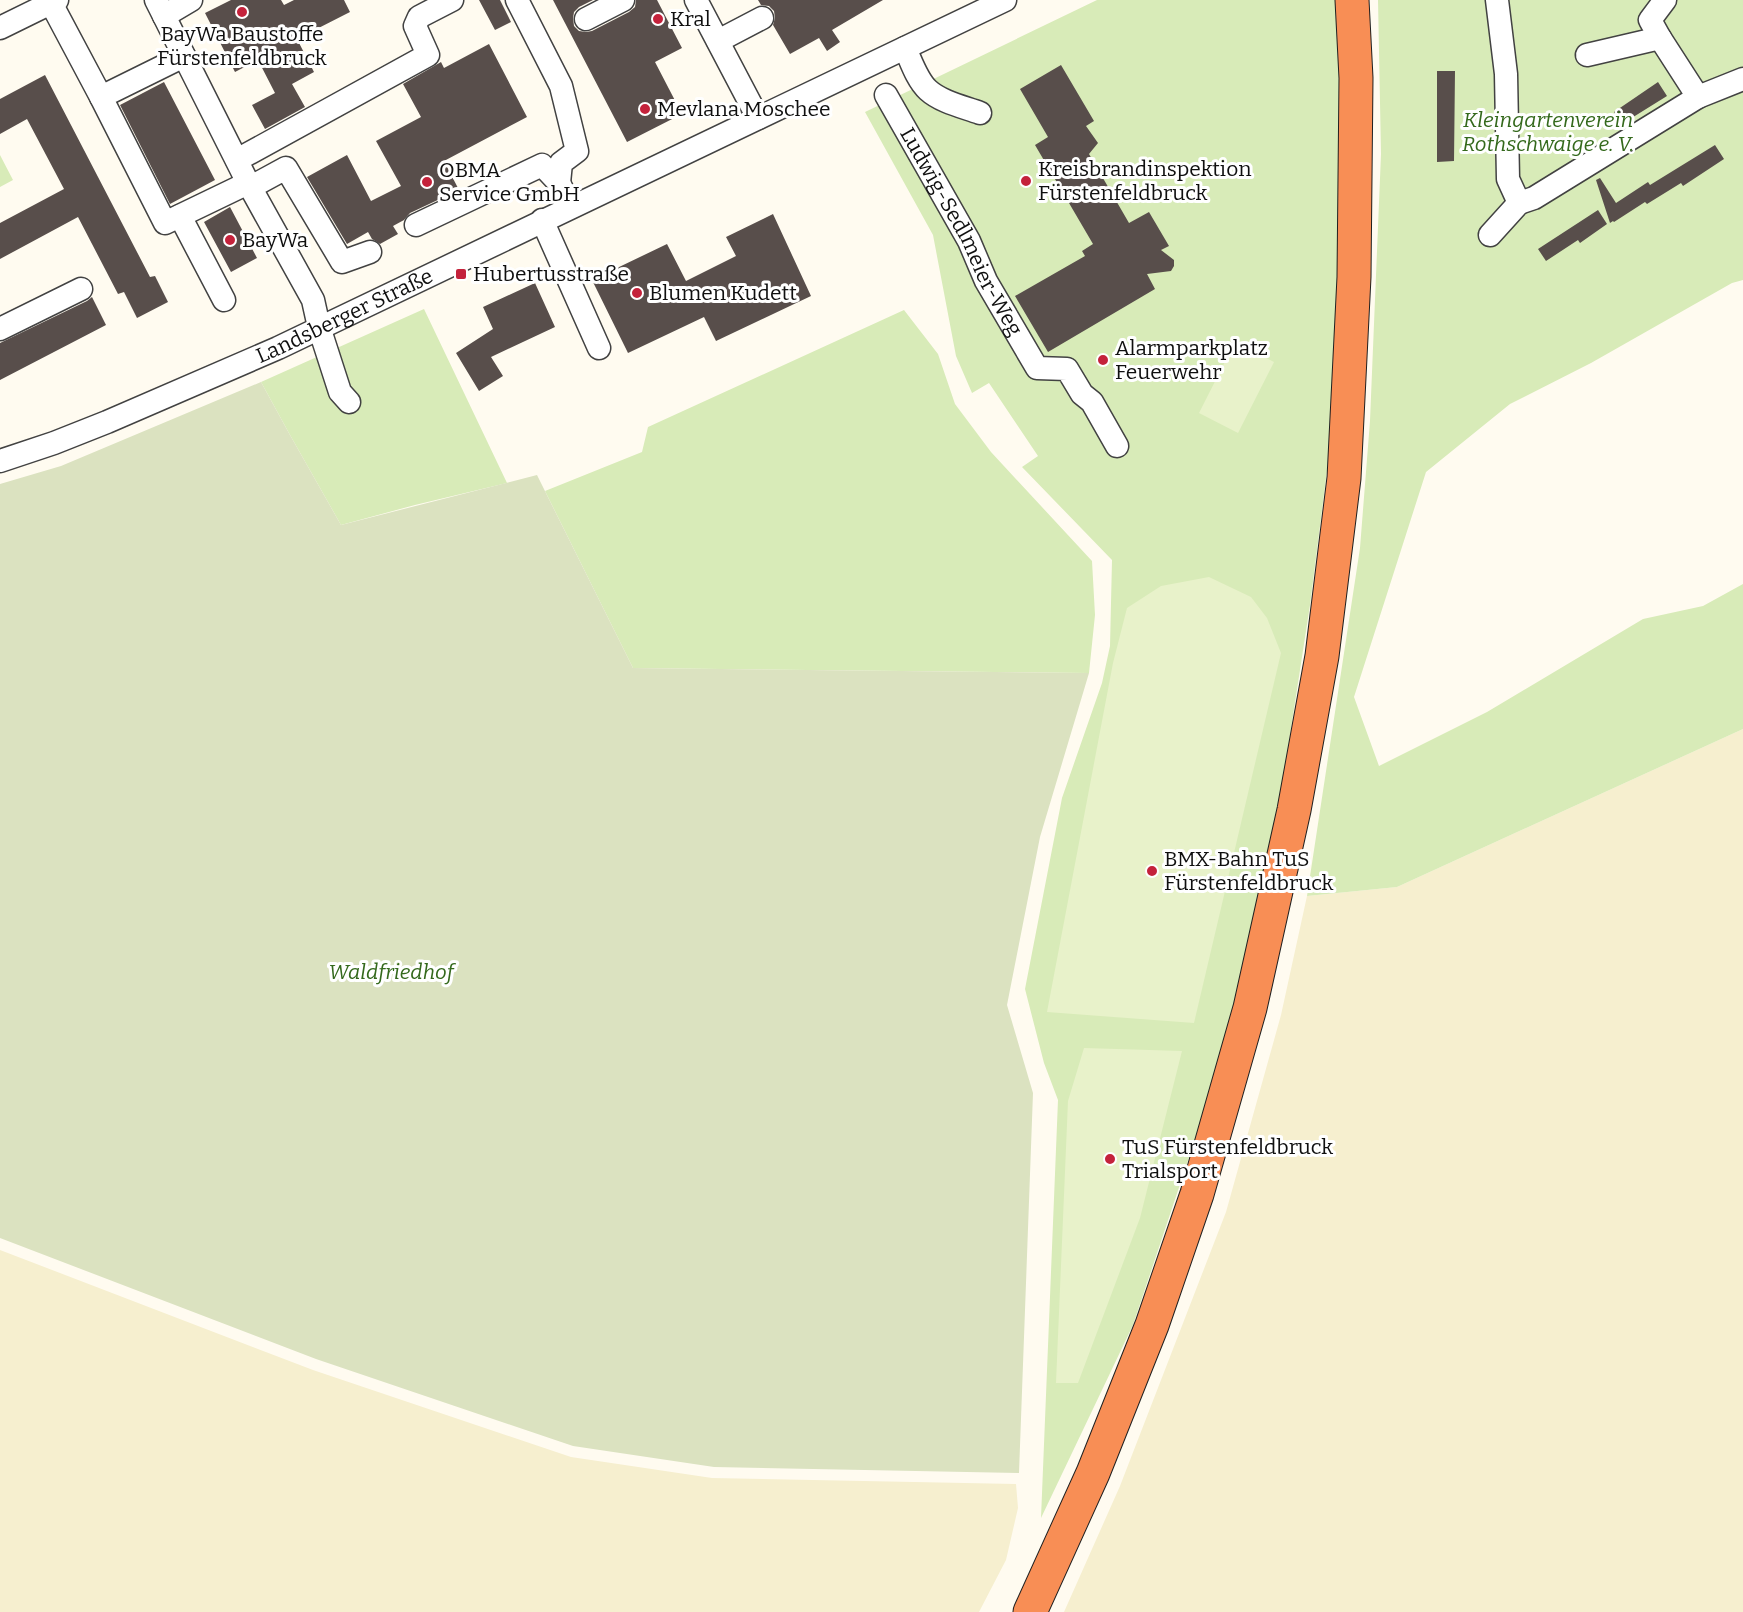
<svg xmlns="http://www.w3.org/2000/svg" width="1743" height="1612" viewBox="0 0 1743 1612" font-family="Bitter,serif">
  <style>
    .farmland { fill: #f6efcf }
    .green { fill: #d8ebb8 }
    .cemetery { fill: #dbe2c0 }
    .pitch { fill: #e8f2ca }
    .building { fill: #584e4b }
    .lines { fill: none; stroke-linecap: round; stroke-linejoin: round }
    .minor-casing { stroke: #424242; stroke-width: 25 }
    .highway-casing { stroke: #202020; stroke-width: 35 }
    .minor { stroke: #fff; stroke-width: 22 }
    .highway { stroke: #f88e55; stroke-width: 33 }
    .poi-dot { fill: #c4223b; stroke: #fff; stroke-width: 2 }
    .labels { text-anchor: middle; stroke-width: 6; stroke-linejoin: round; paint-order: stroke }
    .poi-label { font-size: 21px; fill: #0f0f0f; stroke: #fff; text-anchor: start }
    .park-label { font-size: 21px; font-style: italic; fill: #34691c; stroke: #fff }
    .street-label { font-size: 21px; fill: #0f0f0f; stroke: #fff }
  </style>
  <rect width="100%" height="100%" fill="#fffbf0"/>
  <path class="farmland" d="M1743,729v883h-679l56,-126 106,-274 55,-197 26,-119 90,-9z
    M0,1250l313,120 258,87 141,21 304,6 2,24 -12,52 -27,52h-979z"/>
  <path class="green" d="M1097,0h244l-2,376 -29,229 -34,221 -48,215 -95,284 -92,193 17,-418 -14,-37 -19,-74 37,-191 40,-115 8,-37 2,-86 -90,-93 16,-11 -49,-73 -17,10 -16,-37 -23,-121 -68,-123z
    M1378,0h365v280l-11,3 -141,80 -81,41 -84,68 -72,225 25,69 108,-54 156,-93 60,-13 40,-22v145l-346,158 -90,9 53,-348 10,-127 11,-267z
    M0,155l13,25 -13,7z
    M424,309l83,174 -92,22 -74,20 -51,-90 -29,-53z
    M904,310l34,44 17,50 36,48 101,109 3,54 -6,58 -456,-5 -88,-177 97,-39 6,-25z"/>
  <path class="cemetery" d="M261,382l29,53 51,90 196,-50 96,193 456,5 -49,164 -33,168 26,88 -14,380 -305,-6 -141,-21 -257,-87 -316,-121v-754l61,-18z"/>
  <path class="pitch" d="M1235,342l39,20 -36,71 -39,-20z
    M1209,577l42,20 16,21 14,35 -87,370 -147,-11 66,-349 14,-55 34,-22z
    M1084,1048l98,3 -42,167 -62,165h-22l12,-282z"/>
  <path class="building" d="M231,0h50l3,5 10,-5h50l6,12 -53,27 17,33 -22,12 13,23 -40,22 -13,-24 23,-12 -17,-33 -23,12 -30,-59z
    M479,0h21l11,22 -16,8z
    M553,0h40l-14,7 -5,5 -1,6 1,8 5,5 7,1 6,-1 37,-19 6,-5 1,-7h21l25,48 -27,14 27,52 -55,28z
    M758,0h125l-51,30 8,12 -13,9 -8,-13 -29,16 -17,-29 2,-7 -1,-7 -5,-5 -8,-1z
    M489,44l38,73 -83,44 15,29 -49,23 -6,7 -11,6 5,8 -18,10 -8,-5 -4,-7 -21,12 -40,-67 40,-22 24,46 30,-15 -25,-45 45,-24 -18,-33 38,-22 3,6z
    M1061,65l33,56 -8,5 12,17 -9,11 40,69 20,-11 20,34 -8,4 13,10v6l-3,5 -24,3 8,15 -107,63 -33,-56 70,-40 -3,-5 11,-7 -58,-99 13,-8 -28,-48z
    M1437,71h18l-1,90 -17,1z
    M45,75l105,202 5,-1 13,26 -31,16 -13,-26 -6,2 -40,-77 -78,42v-36l64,-34 -37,-70 -27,15v-35z
    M164,82l51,98 -45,24 -50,-99z
    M1658,82l9,14 -45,28 -8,-12z
    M1715,145l9,14 -41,27 -2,-3 -34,21 -2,-2 -31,20 -1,-1 -3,2 -14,-43 4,-2 16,25 32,-21 2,3z
    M230,207l27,51 -26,14 -27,-50z
    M1598,210l9,14 -27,19 -2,-3 -32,21 -8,-12z
    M773,214l38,82 -95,45 -12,-24 -76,36 -36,-73 75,-36 19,37 50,-25 -10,-19z
    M535,283l20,44 -64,30 12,19 -24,15 -23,-38 37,-24 -10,-22z
    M92,297l14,28 -106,55v-37l87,-42z"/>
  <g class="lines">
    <g class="minor-casing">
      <g id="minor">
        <path d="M156,0l92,183 65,117 6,27 21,65 9,10"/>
        <path d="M517,0l44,86 16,65 -16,12 -2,20"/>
        <path d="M696,0l62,118"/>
        <path d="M1497,0l9,74 2,105 11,24 15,-5 164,-101 -38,-59 -10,-18 15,-20"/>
        <path d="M51,3l50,94"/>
        <path d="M164,16l27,-16"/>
        <path d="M586,19l37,-19"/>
        <path d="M0,28l57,-28"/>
        <path d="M718,41l44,-23"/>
        <path d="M905,48c6,13 12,32 23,42 13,12 36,17 52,23"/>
        <path d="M1587,55l73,-17"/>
        <path d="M184,56l-83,41 64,126 83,-40"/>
        <path id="s1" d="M886,95l83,146 17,40 51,87 30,1 15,25 10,8 25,44"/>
        <path d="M1698,97l45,-18"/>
        <path d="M237,160l191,-105 -13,-29 4,-9 33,-17"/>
        <path d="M251,187l35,-19 56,94 28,-10"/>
        <path d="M180,216l44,84"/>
        <path d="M542,220l57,128"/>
        <path d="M416,225l126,-60 17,18 5,10"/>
        <path d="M1490,235l29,-32"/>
        <path d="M0,329l81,-40"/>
        <path id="s2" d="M0,461l54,-18 53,-21 171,-74 727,-348"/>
      </g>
    </g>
    <g class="highway-casing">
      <path id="highway" d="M1030,1612l63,-139 59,-148 45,-131 53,-186 44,-198 28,-154 22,-178 10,-201 2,-199 -4,-78"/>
    </g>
    <use href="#minor" class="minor"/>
    <use href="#highway" class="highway"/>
  </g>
  <g class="poi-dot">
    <circle cx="242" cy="12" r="6"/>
    <circle cx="658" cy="19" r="6"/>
    <circle cx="645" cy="109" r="6"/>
    <circle cx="1026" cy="181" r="6"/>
    <circle cx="427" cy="182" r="6"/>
    <circle cx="230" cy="240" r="6"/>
    <rect x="455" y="268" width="12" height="12" rx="3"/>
    <circle cx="637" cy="293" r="6"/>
    <circle cx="1103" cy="360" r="6"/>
    <circle cx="1152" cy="871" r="6"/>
    <circle cx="1110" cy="1159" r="6"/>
  </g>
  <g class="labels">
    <g class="poi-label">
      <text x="670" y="26">Kral</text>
      <text x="242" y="41" text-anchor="middle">BayWa Baustoffe<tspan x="242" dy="24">Fürstenfeldbruck</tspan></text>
      <text x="657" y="116">Mevlana Moschee</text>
      <text x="1038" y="176">Kreisbrandinspektion<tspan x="1038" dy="24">Fürstenfeldbruck</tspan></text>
      <text x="439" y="177">OBMA<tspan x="439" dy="24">Service GmbH</tspan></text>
      <text x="242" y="247">BayWa</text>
      <text x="473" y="281">Hubertusstraße</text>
      <text x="649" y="300">Blumen Kudett</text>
      <text x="1115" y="355">Alarmparkplatz<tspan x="1115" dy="24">Feuerwehr</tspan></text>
      <text x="1164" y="866">BMX-Bahn TuS<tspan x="1164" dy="24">Fürstenfeldbruck</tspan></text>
      <text x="1122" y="1154">TuS Fürstenfeldbruck<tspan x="1122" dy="24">Trialsport</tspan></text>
    </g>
    <g class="park-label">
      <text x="1548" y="127">Kleingartenverein<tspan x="1548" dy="24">Rothschwaige e. V.</tspan></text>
      <text x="391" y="979">Waldfriedhof</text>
    </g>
    <g class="street-label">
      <text dy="7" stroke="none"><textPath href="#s1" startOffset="156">Ludwig-Sedlmeier-Weg</textPath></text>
      <text dy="7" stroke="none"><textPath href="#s2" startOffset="374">Landsberger Straße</textPath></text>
    </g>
  </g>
</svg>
